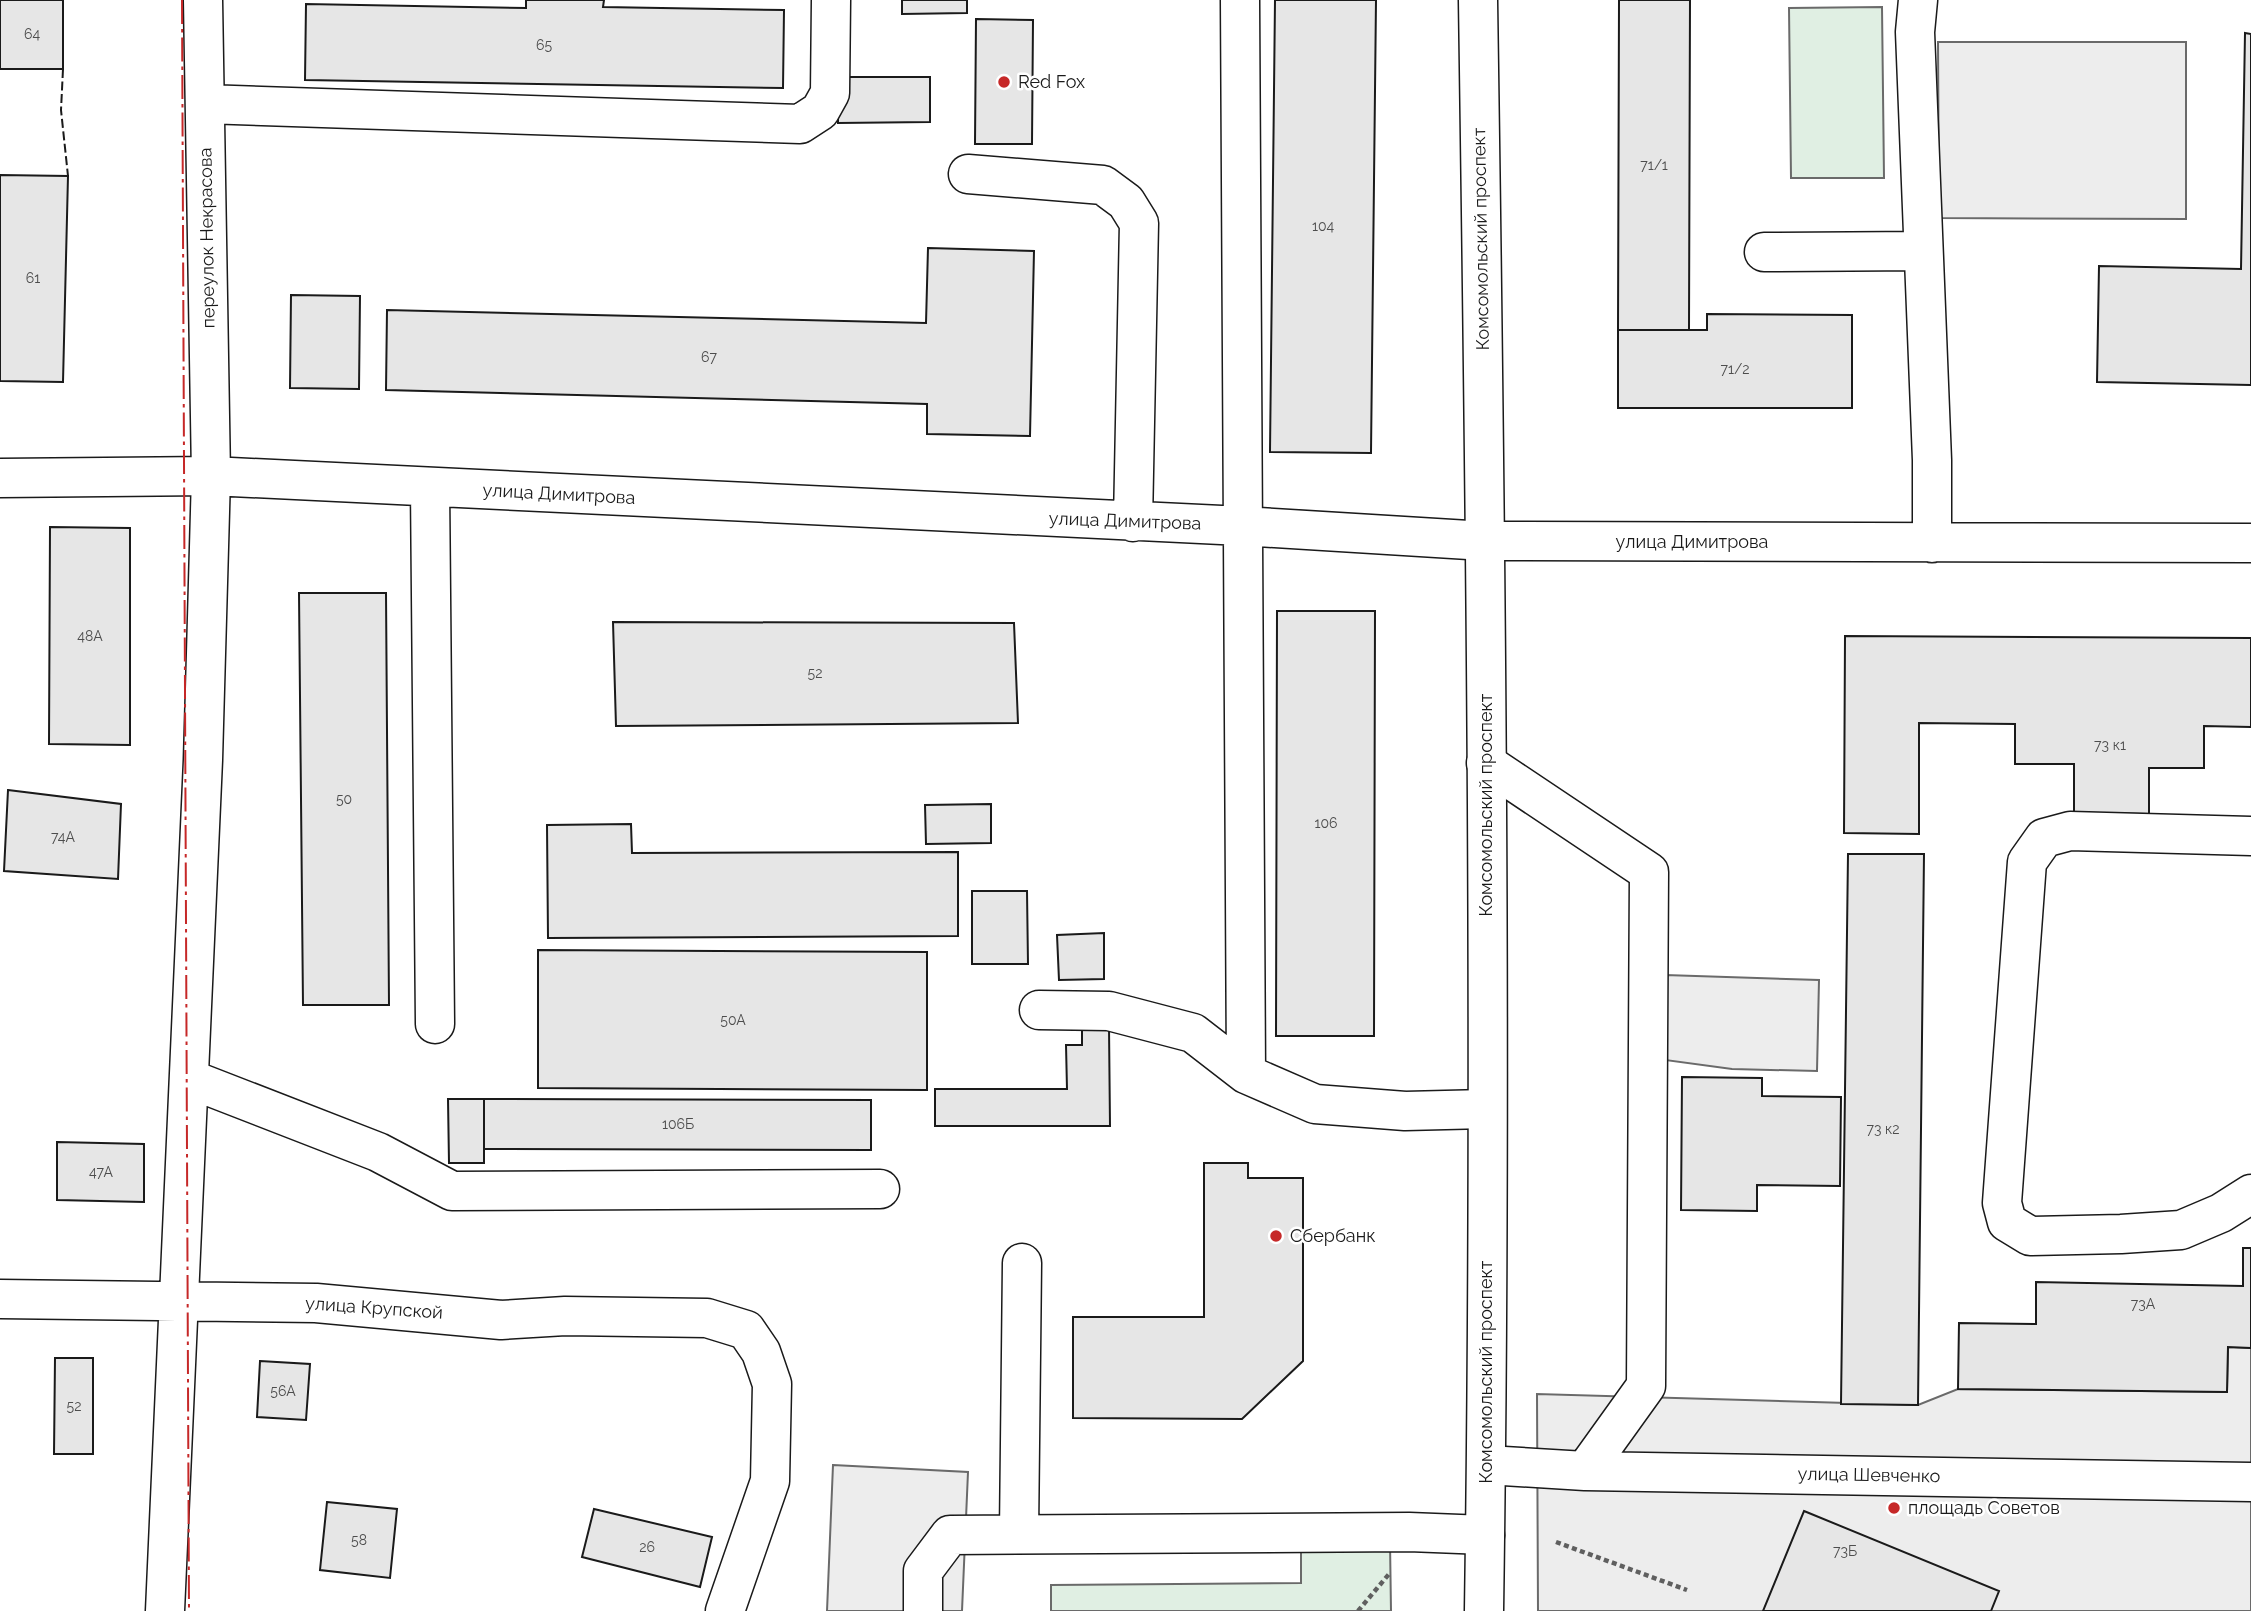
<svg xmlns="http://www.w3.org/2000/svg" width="2251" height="1611" viewBox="0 0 2251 1611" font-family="Raleway,sans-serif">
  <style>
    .green { fill: #e0efe3; stroke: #6a6a6a; stroke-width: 2 }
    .parking { fill: #ededed; stroke: #6a6a6a; stroke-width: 2 }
    .building { fill: #e6e6e6; stroke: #1a1a1a; stroke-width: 2 }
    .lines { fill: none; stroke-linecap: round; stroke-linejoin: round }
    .minor-casing { stroke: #1a1a1a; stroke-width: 41 }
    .major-casing { stroke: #1a1a1a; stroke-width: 41 }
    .path { stroke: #5f5f5f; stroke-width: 4.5; stroke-dasharray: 5 3.5; stroke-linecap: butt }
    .minor { stroke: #fff; stroke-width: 38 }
    .major { stroke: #fff; stroke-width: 38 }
    .fence { stroke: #1a1a1a; stroke-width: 2; stroke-dasharray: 9 3.5; stroke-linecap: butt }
    .power { stroke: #c62828; stroke-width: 2; stroke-dasharray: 24 5 3.5 5; stroke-linecap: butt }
    .poi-dot { fill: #c62828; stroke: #fff; stroke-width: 2.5 }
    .labels { text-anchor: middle; stroke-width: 5; stroke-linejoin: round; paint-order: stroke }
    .number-label { font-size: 14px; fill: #4d4d4d }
    .poi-label { font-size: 18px; fill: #1a1a1a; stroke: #fff; text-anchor: start }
    .street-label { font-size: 18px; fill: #1a1a1a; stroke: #fff }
  </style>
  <rect width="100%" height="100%" fill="#fff"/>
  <path class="green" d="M1882,7l2,171h-93l-2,-170z
    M1390,1542l1,69h-340v-26l250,-2v-40z"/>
  <path class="parking" d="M1938,42h248v177l-247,-1z
    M1665,975l154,5 -2,91 -85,-2 -67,-9z
    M2228,1347l23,1v263h-713l-1,-217 381,11 40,-16 269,3z
    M833,1465l135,7 -6,139h-135z"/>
  <path class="building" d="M0,0h63v69h-63z
    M526,0h78l-1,7 181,3 -1,78 -478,-8 1,-76 220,4z
    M902,0h65v13l-65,1z
    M1275,0h101l-5,453 -101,-1z
    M1619,0h71l-1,330h-71z
    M976,19l57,1 -1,124h-57z
    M2245,33l6,1v351l-154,-3 2,-116 142,3z
    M838,77h92v45l-92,1z
    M0,175l68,1 -5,206 -63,-1z
    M928,248l106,3 -4,185 -103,-2v-30l-541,-14 1,-80 539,13z
    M291,295l69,1 -1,93 -69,-1z
    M1707,314l145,1v93h-234v-78h89z
    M50,527l80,1v217l-81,-1z
    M299,593h87l3,412h-86z
    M1277,611h98l-1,425h-98z
    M613,622l401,1 4,100 -402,3z
    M1845,636l406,2v89l-47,-1v42h-55v46l-75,-1v-49h-59v-40l-96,-1v111l-75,-1z
    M8,790l113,14 -3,75 -114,-8z
    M991,804v39l-65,1 -1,-39z
    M631,824l1,29 326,-1v84l-410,2 -1,-113z
    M1848,854h76l-6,551 -77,-1z
    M972,891h55l1,73h-56z
    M1104,933v46l-45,1 -2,-45z
    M538,950l389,2v138l-389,-2z
    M1109,1027l1,99h-175v-37h132l-1,-44h16v-17z
    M1682,1077l80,1v18l79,1 -1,89 -83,-1v26l-76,-1z
    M448,1099h36v64h-35z
    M484,1099l387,1v50l-387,-1z
    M57,1142l87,2v58l-87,-2z
    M1204,1163h44v15h55v183l-61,58 -169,-1v-101h131z
    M2243,1248h8v100l-23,-1 -1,45 -269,-3 1,-66 77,1v-42l207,4z
    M55,1358h38v96h-39z
    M260,1361l50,3 -4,56 -49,-3z
    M327,1502l70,7 -7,69 -70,-8z
    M594,1509l118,28 -12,50 -118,-30z
    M1804,1511l195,80 -8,20h-228z"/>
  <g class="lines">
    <g class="minor-casing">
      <path id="minor" d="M1240,0l6,1074
        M1918,0l-3,32 17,428v83
        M205,104l595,20 20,-13 10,-18 1,-93
        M968,174l135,11 23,17 13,21 -6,299
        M1764,252l158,-1
        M0,478l211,-2 1031,50 243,15 766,2
        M430,487l5,537
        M1486,763l163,109 -3,514 -61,85
        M2251,836l-181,-5 -26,7 -17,24 -25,341 5,19 23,14 91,-2 60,-4 40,-17 30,-19
        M1039,1010l70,1 84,22 53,41 69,30 90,7 81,-2
        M190,1079l188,73 74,39 428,-2
        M0,1299l316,4 185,17 64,-4 142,2 39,12 15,22 11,32 -2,97 -45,130
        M1487,1465l98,6 666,11
        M1019,1534l3,-271
        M165,1611l38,-851 8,-284 -8,-476
        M923,1611v-40l27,-36 459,-3 76,3"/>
    </g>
    <g class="major-casing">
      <path id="major" d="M1478,0c8,537 14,1074 6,1611"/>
    </g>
    <path class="path" d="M1556,1542l131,48
      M1358,1611l31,-37"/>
    <use href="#minor" class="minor"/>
    <use href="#major" class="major"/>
    <path class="fence" d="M63,69l-2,41 7,66"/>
    <path class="power" d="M182,0l7,1611"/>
  </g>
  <g class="poi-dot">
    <circle cx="1004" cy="82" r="7"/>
    <circle cx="1276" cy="1236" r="7"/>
    <circle cx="1894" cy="1508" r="7"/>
  </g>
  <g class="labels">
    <g class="number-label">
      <text x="32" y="39">64</text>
      <text x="544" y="50">65</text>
      <text x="1654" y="170">71/1</text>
      <text x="1323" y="231">104</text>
      <text x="33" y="283">61</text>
      <text x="709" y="362">67</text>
      <text x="1735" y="374">71/2</text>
      <text x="90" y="641">48А</text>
      <text x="815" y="678">52</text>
      <text x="2110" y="750">73 к1</text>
      <text x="344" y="804">50</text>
      <text x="1326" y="828">106</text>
      <text x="63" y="842">74А</text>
      <text x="733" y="1025">50А</text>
      <text x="678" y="1129">106Б</text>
      <text x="1883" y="1134">73 к2</text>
      <text x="101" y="1177">47А</text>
      <text x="2143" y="1309">73А</text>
      <text x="283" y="1396">56А</text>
      <text x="74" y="1411">52</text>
      <text x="359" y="1545">58</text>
      <text x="647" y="1552">26</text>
      <text x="1845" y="1556">73Б</text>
    </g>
    <g class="poi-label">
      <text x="1018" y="88">Red Fox</text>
      <text x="1290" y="1242">Сбербанк</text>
      <text x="1908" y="1514">площадь Советов</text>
    </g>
    <g class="street-label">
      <text transform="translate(207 238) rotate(-91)" y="6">переулок Некрасова</text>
      <text transform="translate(1481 239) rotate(-91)" y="6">Комсомольский проспект</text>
      <text transform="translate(559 494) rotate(3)" y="6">улица Димитрова</text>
      <text transform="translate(1125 521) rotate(2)" y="6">улица Димитрова</text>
      <text x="1692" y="548">улица Димитрова</text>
      <text transform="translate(1486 805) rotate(-90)" y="6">Комсомольский проспект</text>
      <text transform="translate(374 1308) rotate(4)" y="6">улица Крупской</text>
      <text transform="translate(1486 1372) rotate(-90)" y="6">Комсомольский проспект</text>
      <text transform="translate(1869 1475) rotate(1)" y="6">улица Шевченко</text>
    </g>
  </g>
</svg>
